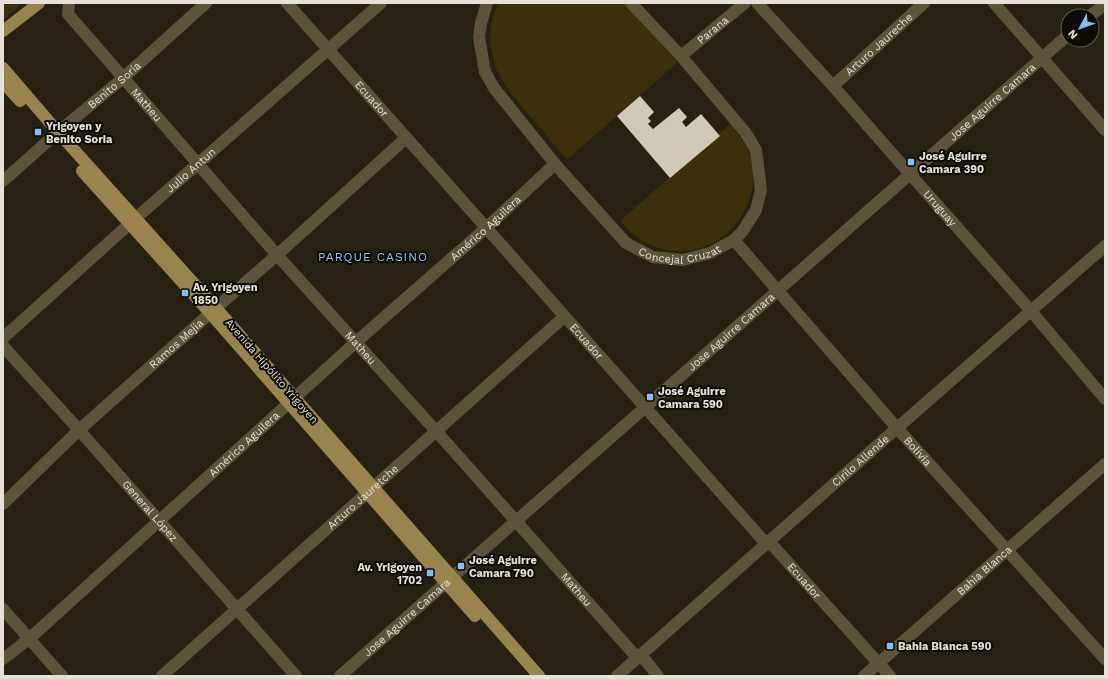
<svg xmlns="http://www.w3.org/2000/svg" width="1108" height="679" viewBox="0 0 1108 679" font-family="'Work Sans',sans-serif">
  <style>
    .green { fill: #3c2f0a }
    .building { fill: #d1c9b8 }
    .lines { fill: none; stroke-linecap: round; stroke-linejoin: round }
    .minor { stroke: #5d533a; stroke-width: 12 }
    .major { stroke: #99844e; stroke-width: 12 }
    .poi-dot { fill: #82bcfa; stroke: #0d0b06; stroke-width: 1.5 }
    .labels { text-anchor: middle; stroke-width: 4; stroke-linejoin: round; paint-order: stroke }
    .street-label { font-size: 11px; fill: #e5e1d8; stroke: #0d0b06 }
    .poi-label { font-size: 11px; font-weight: bold; fill: #e5e1d8; stroke: #0d0b06; text-anchor: start }
    .neighbourhood-label { font-size: 12px; letter-spacing: 1px; fill: #9ac5f3; stroke: #0d0b06 }
  </style>
  <rect width="100%" height="100%" fill="#262113"/>
  <path class="green" d="M3,3h17l-3,5 -14,12z
    M498,3h126l54,59 -111,98 -58,-69 -13,-22 -6,-23 1,-22z
    M730,124c10,13 18,23 22,39 3,12 1,26 -3,37 -13,40 -58,63 -98,45 -4,-2 -10,-4 -13,-7 -7,-5 -12,-11 -18,-17z"/>
  <path class="building" d="M640,96l14,16 -6,6 3,3 -3,3 5,5 26,-21 8,9 -5,5 4,5 15,-13 19,22 -50,42 -53,-62z"/>
  <g class="lines">
    <g class="minor">
      <path id="s1" d="M69,3l-1,11 209,241 159,176 197,222 12,7 13,16"/>
      <path id="s2" d="M287,3l475,536 12,8 116,129"/>
      <path id="s3" d="M487,3l-6,20 -2,14 6,35 9,16 61,76 71,79 27,14 30,3 27,-7 24,-13 8,-8 14,-22 5,-20 -5,-40 -11,-18 -64,-76 -50,-53"/>
      <path id="s4" d="M757,3l76,83 77,88 121,137 74,88"/>
      <path d="M994,3l111,127"/>
      <path d="M1090,16l15,-12"/>
      <path id="s5" d="M681,56l64,-53"/>
      <path id="s6" d="M833,86l91,-83"/>
      <path id="s7" d="M3,181l55,-49 65,-54 83,-75"/>
      <path id="s8" d="M734,240l163,188 208,231"/>
      <path id="s9" d="M3,338l133,-120 245,-215"/>
      <path id="s10" d="M3,346l76,84 217,246"/>
      <path id="s11" d="M3,504l76,-74 137,-122 61,-53 129,-117"/>
      <path d="M3,609l59,67"/>
      <path id="s12" d="M3,659l26,-20 326,-296 131,-115 69,-64"/>
      <path id="s13" d="M162,676l402,-359"/>
      <path id="s14" d="M340,676l728,-641"/>
      <path id="s15" d="M617,676l280,-248 208,-182"/>
      <path id="s16" d="M864,676l241,-212"/>
    </g>
    <path class="major" d="M3,31l36,-28
      M3,68l55,64 158,176 323,368
      M3,82l17,19
      M82,171l128,142 265,303"/>
  </g>
  <g class="poi-dot">
    <rect x="34" y="128" width="8" height="8" rx="2"/>
    <rect x="907" y="158" width="8" height="8" rx="2"/>
    <rect x="181" y="289" width="8" height="8" rx="2"/>
    <rect x="646" y="393" width="8" height="8" rx="2"/>
    <rect x="457" y="562" width="8" height="8" rx="2"/>
    <rect x="426" y="569" width="8" height="8" rx="2"/>
    <rect x="886" y="642" width="8" height="8" rx="2"/>
  </g>
  <g class="labels">
    <g class="street-label">
      <text dy="4" stroke="none"><textPath href="#s5" startOffset="41">Parana</textPath></text>
      <text dy="4" stroke="none"><textPath href="#s6" startOffset="62">Arturo Jaureche</textPath></text>
      <text dy="4" stroke="none"><textPath href="#s7" startOffset="147">Benito Soria</textPath></text>
      <text dy="4" stroke="none"><textPath href="#s2" startOffset="128">Ecuador</textPath></text>
      <text dy="4" stroke="none"><textPath href="#s14" startOffset="869">Jose Aguirre Camara</textPath></text>
      <text dy="4" stroke="none"><textPath href="#s1" startOffset="131">Matheu</textPath></text>
      <text dy="4" stroke="none"><textPath href="#s9" startOffset="252">Julio Antun</textPath></text>
      <text dy="4" stroke="none"><textPath href="#s4" startOffset="275">Uruguay</textPath></text>
      <text dy="4" stroke="none"><textPath href="#s12" startOffset="647">Américo Aguilera</textPath></text>
      <text dy="4" stroke="none"><textPath href="#s3" startOffset="350">Concejal Cruzat</textPath></text>
      <text dy="4" stroke="none"><textPath href="#s14" startOffset="521">Jose Aguirre Camara</textPath></text>
      <text dy="4" stroke="none"><textPath href="#s2" startOffset="452">Ecuador</textPath></text>
      <text dy="4" stroke="none"><textPath href="#s11" startOffset="236">Ramos Mejia</textPath></text>
      <text dy="4" stroke="none"><textPath href="#s1" startOffset="455">Matheu</textPath></text>
      <text transform="translate(272 371) rotate(49)" y="4">Avenida Hipólito Yrigoyen</text>
      <text dy="4" stroke="none"><textPath href="#s12" startOffset="323">Américo Aguilera</textPath></text>
      <text dy="4" stroke="none"><textPath href="#s8" startOffset="280">Bolivia</textPath></text>
      <text dy="4" stroke="none"><textPath href="#s15" startOffset="325">Cirilo Allende</textPath></text>
      <text dy="4" stroke="none"><textPath href="#s13" startOffset="269">Arturo Jauretche</textPath></text>
      <text dy="4" stroke="none"><textPath href="#s10" startOffset="221">General López</textPath></text>
      <text dy="4" stroke="none"><textPath href="#s16" startOffset="160">Bahia Blanca</textPath></text>
      <text dy="4" stroke="none"><textPath href="#s2" startOffset="776">Ecuador</textPath></text>
      <text dy="4" stroke="none"><textPath href="#s1" startOffset="779">Matheu</textPath></text>
      <text dy="4" stroke="none"><textPath href="#s14" startOffset="89">Jose Aguirre Camara</textPath></text>
    </g>
    <g class="poi-label">
      <text x="46" y="130">Yrigoyen y<tspan x="46" dy="13">Benito Soria</tspan></text>
      <text x="919" y="160">José Aguirre<tspan x="919" dy="13">Camara 390</tspan></text>
      <text x="193" y="291">Av. Yrigoyen<tspan x="193" dy="13">1850</tspan></text>
      <text x="658" y="395">José Aguirre<tspan x="658" dy="13">Camara 590</tspan></text>
      <text x="469" y="564">José Aguirre<tspan x="469" dy="13">Camara 790</tspan></text>
      <text x="422" y="571" text-anchor="end">Av. Yrigoyen<tspan x="422" dy="13">1702</tspan></text>
      <text x="898" y="650">Bahia Blanca 590</text>
    </g>
    <g class="neighbourhood-label">
      <text x="373" y="261">PARQUE CASINO</text>
    </g>
  </g>
  <rect width="1108" height="679" fill="none" stroke="#e5e1d8" stroke-width="8"/>
  <g transform="translate(1080 28) rotate(229)"><circle r="19" fill="#0d0b06" stroke="#63615a"/>
  <path d="M0-3L7 15L0 10L-7 15Z" fill="#82bcfa"/>
  <text y="-6" font-size="11" font-weight="bold" text-anchor="middle" fill="#e5e1d8">N</text>
  </g>
</svg>
